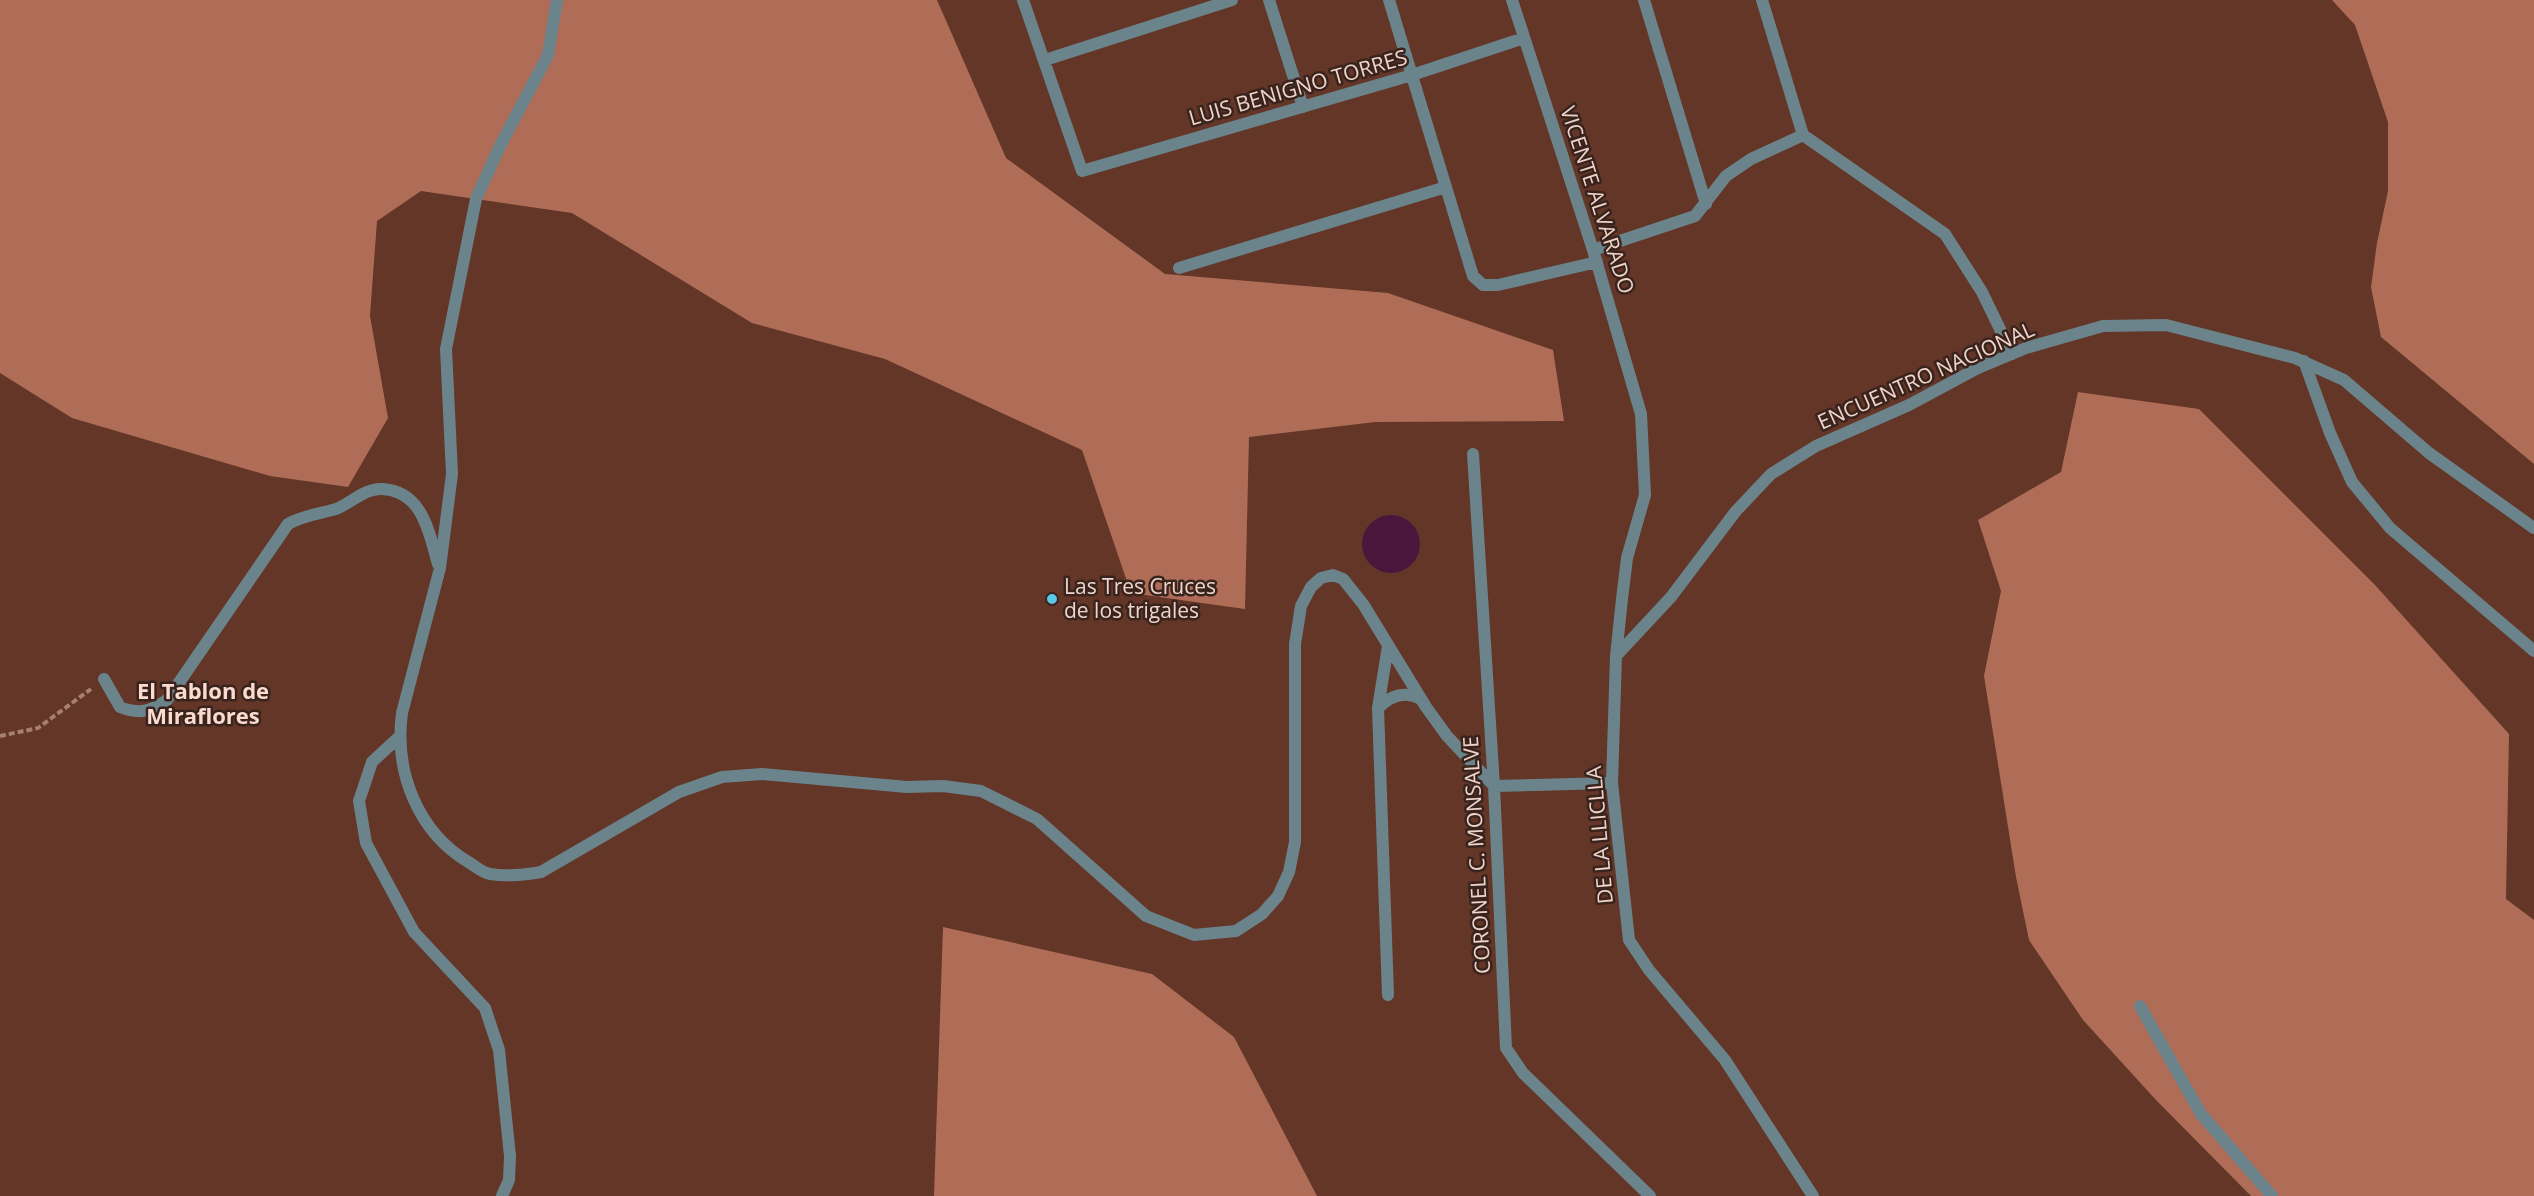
<svg xmlns="http://www.w3.org/2000/svg" width="2534" height="1196" viewBox="0 0 2534 1196" font-family="'Open Sans',sans-serif">
  <style>
    .forest { fill: #af6d57 }
    .water { fill: #49173b }
    .lines { fill: none; stroke-linecap: round; stroke-linejoin: round }
    .path { stroke: #a47f72; stroke-width: 4; stroke-dasharray: 6 3; stroke-linecap: butt }
    .minor { stroke: #6b848c; stroke-width: 12 }
    .poi-dot { fill: #5bc8e7; stroke: #39241d; stroke-width: 2 }
    .labels { text-anchor: middle; stroke-width: 5; stroke-linejoin: round; paint-order: stroke }
    .street-label { font-size: 21px; fill: #f0d4ca; stroke: #39241d }
    .poi-label { font-size: 21px; fill: #f0d4ca; stroke: #39241d; text-anchor: start }
    .neighbourhood-label { font-size: 22px; font-weight: bold; fill: #fddacf; stroke: #39241d }
  </style>
  <rect width="100%" height="100%" fill="#633627"/>
  <path class="forest" d="M0,0h937l69,158 159,116 223,19 165,57 11,71 -189,1 -126,15 -4,172 -114,-16 -49,-143 -197,-91 -133,-36 -180,-110 -151,-22 -44,30 -7,95 18,102 -40,69 -78,-11 -198,-58 -72,-45z
    M2332,0h202v464l-153,-127 -10,-50 6,-44 11,-52v-69l-33,-97z
    M2078,392l121,17 176,176 134,149 -3,165 28,21v276h-283l-95,-96 -73,-80 -54,-80 -13,-63 -32,-201 17,-85 -23,-71 83,-48z
    M943,927l209,47 82,63 83,159h-383z"/>
  <path class="water" d="M1362 544a29 29 0 1 1 58 0a29 29 0 1 1-58 0Z"/>
  <g class="lines">
    <path class="path" d="M0,736l38,-8 53,-39"/>
    <path class="minor" d="M557,0l-9,55 -48,91 -24,53 -30,150 6,125 -12,94 -38,145c-8,59 16,120 68,150 6,4 13,10 20,11 17,3 34,1 51,-2l138,-80 43,-15 40,-3 145,13 36,-1 38,5 56,28 109,97 48,19 42,-4 26,-17 16,-18 11,-24 6,-30v-198l6,-38 10,-19 10,-9 12,-3 10,4 20,25 63,103 21,29 47,50
      M1023,0l59,171 330,-96 112,-37
      M1269,0l34,107
      M1389,0l84,276 10,9h15l99,-23
      M1512,0l81,250 48,164 4,81 -18,63 -5,41 -6,57 -4,127 17,157 20,30 76,90 88,136
      M1644,0l62,204
      M1762,0l41,135
      M1045,60l187,-60
      M1803,135l142,99 37,58 30,62
      M1593,250l102,-34 31,-40 25,-17 52,-24
      M1179,268l267,-81
      M2304,361l26,72 22,49 38,46 144,123
      M1473,454l21,332 12,262 17,25 127,123
      M1616,656l55,-59 65,-86 35,-37 45,-28 93,-41 69,-37 48,-20 77,-22 63,-1 129,33 49,22 85,73 105,75
      M104,679l16,28c20,8 30,4 47,-7l121,-176c16,-9 31,-10 48,-15 15,-6 29,-21 46,-20 41,2 47,44 56,75
      M1378,708c12,-12 27,-18 43,-9
      M398,738l-26,24 -13,39 7,42 48,89 71,76 14,42 11,106 -1,24 -7,16
      M1494,786l118,-3
      M1388,995l-10,-287 10,-62
      M2140,1006l61,108 71,82"/>
  </g>
  <circle class="poi-dot" cx="1052" cy="599" r="6"/>
  <g class="labels">
    <g class="street-label">
      <text transform="translate(1298 88) rotate(-16)" y="7">LUIS BENIGNO TORRES</text>
      <text transform="translate(1597 200) rotate(72)" y="7">VICENTE ALVARADO</text>
      <text transform="translate(1926 376) rotate(-24)" y="7">ENCUENTRO NACIONAL</text>
      <text transform="translate(1600 835) rotate(-95)" y="7">DE LA LLICLLA</text>
      <text transform="translate(1477 855) rotate(-93)" y="7">CORONEL C. MONSALVE</text>
    </g>
    <g class="poi-label">
      <text x="1064" y="594">Las Tres Cruces<tspan x="1064" dy="24">de los trigales</tspan></text>
    </g>
    <g class="neighbourhood-label">
      <text x="203" y="699">El Tablon de<tspan x="203" dy="25">Miraflores</tspan></text>
    </g>
  </g>
</svg>
